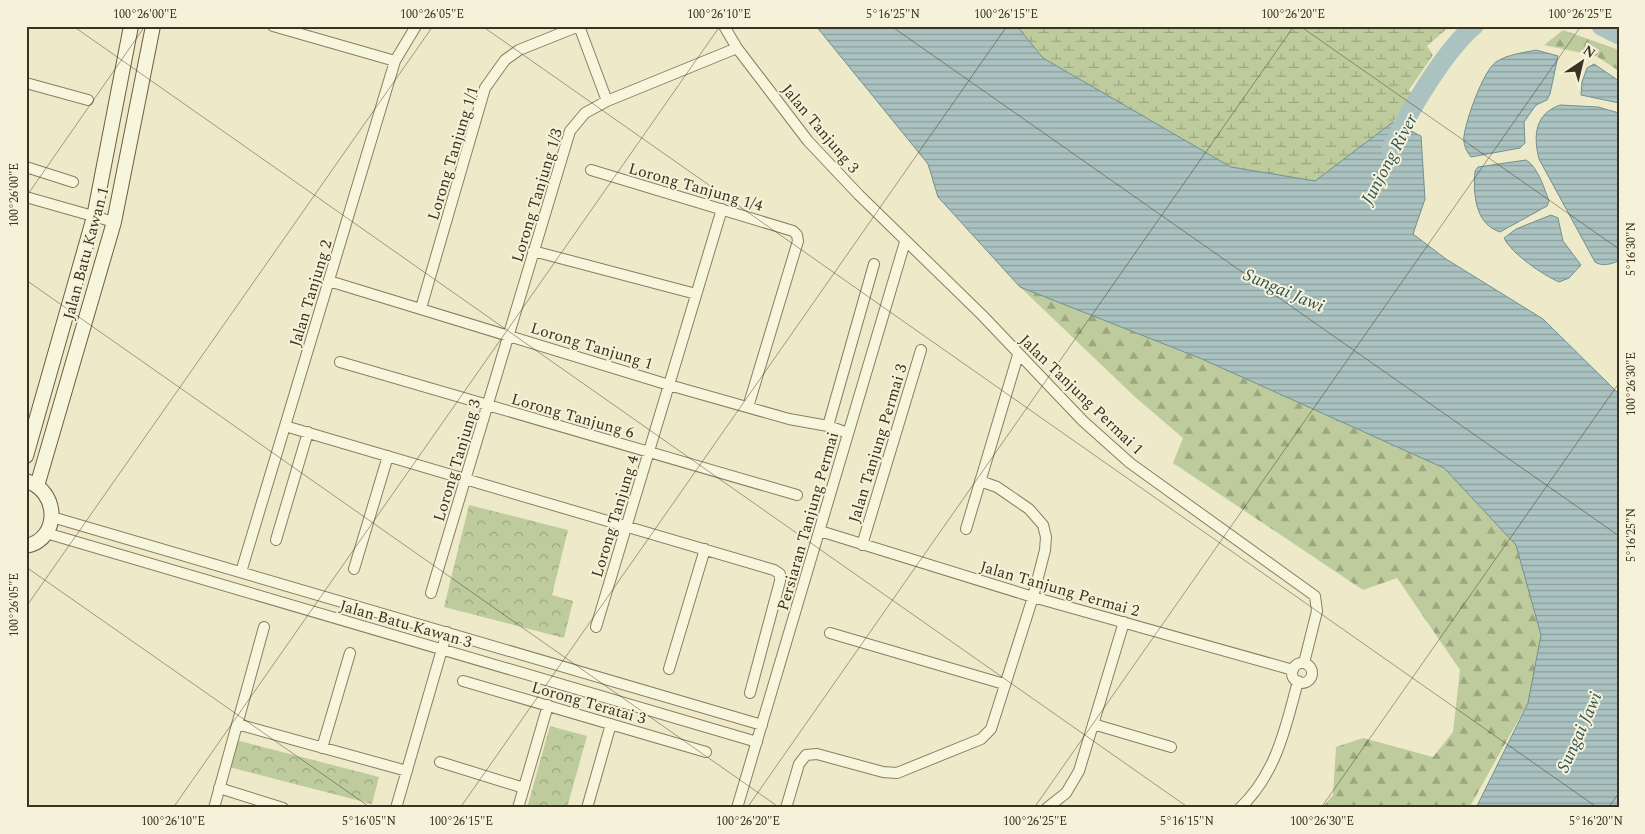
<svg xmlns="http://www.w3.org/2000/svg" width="1645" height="834" viewBox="0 0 1645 834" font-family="Spectral,serif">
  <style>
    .forest { fill: url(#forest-firs) }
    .wetland { fill: url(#wetland-marsh) }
    .park { fill: url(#park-crowns) }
    .water { fill: url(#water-rules); stroke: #70918f }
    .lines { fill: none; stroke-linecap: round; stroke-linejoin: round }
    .river { stroke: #aac2c0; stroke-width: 19 }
    .street-casing { stroke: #8a7e5e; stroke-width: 12 }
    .secondary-casing { stroke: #6c5f41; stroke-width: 16 }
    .street { stroke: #f8f5dd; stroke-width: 10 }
    .secondary { stroke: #f8f5dd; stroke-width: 14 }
    .ticks { fill: none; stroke: #3b3321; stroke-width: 1; stroke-opacity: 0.45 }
    .labels { text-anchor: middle; stroke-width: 4; stroke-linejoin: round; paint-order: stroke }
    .street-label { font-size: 16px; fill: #3b3321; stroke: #f5f2d9 }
    .water-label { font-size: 18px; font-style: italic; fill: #31555a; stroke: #f5f2d9 }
    .neatline { fill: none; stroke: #3b3321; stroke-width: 2 }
    .ticks-label { font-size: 12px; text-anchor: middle; fill: #3b3321 }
  </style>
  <defs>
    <pattern id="forest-firs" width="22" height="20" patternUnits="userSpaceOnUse" patternTransform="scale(1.25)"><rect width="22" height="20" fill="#becc9d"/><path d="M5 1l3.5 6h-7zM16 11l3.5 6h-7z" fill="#9ca680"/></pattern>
    <pattern id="wetland-marsh" width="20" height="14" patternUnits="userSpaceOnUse" patternTransform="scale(1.25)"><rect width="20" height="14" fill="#becc9d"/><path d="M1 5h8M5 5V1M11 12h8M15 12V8" fill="none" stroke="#9ca680"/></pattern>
    <pattern id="park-crowns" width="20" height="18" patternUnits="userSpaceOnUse" patternTransform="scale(1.25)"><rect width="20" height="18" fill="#becc9d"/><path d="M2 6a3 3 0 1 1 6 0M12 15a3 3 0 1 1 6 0" fill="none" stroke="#9ca680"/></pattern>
    <pattern id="water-rules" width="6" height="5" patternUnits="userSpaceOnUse" patternTransform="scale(1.25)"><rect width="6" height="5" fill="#aac2c0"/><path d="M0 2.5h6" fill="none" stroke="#8c9e9c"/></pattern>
  </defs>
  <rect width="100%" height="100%" fill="#eeeac9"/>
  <path class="forest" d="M1563,30l56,20v21l-23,-15 -52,-11z
    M1020,287l182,72 242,109 72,77 26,89 -14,69 -59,105h-147l11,-13 3,-48 27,-9 70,19 20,-25 7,-62 -63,-92 -34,12 -190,-127 10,-25 -48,-41z"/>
  <path class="wetland" d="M1017,26h433l-23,20 6,9 -24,35 5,7 -21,25 -78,59 -84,-14 -188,-109z"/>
  <path class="park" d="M469,505l99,25 -16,65 21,6 -9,37 -120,-31z
    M550,726l37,10 -20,72h-40z
    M236,740l143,37 -7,27 -143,-37z"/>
  <path class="water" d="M816,26h201l26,32 188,109 84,14 78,-59 28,14 4,63 -12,35 33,25 97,60 76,75v414h-143l52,-105 13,-68 -25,-90 -72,-77 -242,-109 -182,-72 -82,-90 -10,-33z
    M1536,50l22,6 -8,38 -3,6 -11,5 -12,17 1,21 -5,5 -49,9c-5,-6 -8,-13 -7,-21 2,-16 19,-65 32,-74 12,-8 27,-9 40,-12z
    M1594,64l25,17v22l-38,-8 1,-13 5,-14z
    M1560,105l38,2 21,6v148c-9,3 -16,6 -24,1l-56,-103c-6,-24 -4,-45 21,-54z
    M1526,160c12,7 18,28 23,41l-2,5 -47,26c-25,-8 -27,-38 -25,-61l3,-4z
    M1551,215l7,3 5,23 18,24 -12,13 -10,4c-16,-7 -47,-28 -55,-44l12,-9z"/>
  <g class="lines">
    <path class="river" d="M1601,26l18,9
      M1391,149c16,-35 54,-99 83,-123"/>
    <g class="street-casing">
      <path id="street" d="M273,26l122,35
        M579,26l28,75
        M724,26l13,22 71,93 51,54 123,120 101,106 47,42 185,133 2,15 -13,52
        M26,83l62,17
        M26,167l47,15
        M591,170l202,61 4,4 1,6 -50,166
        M26,197l88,25
        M533,251l163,43
        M329,281l340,104 120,34 39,7 20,7
        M421,308l64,-220 20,-28 14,-10 60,-24
        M340,362l457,133
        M285,426l489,144 6,4v7l-30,112
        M828,426l46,-162
        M52,517l710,208
        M966,529l52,-174
        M820,531l213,66 260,73
        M46,533l711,209
        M276,540l32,-108
        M862,545l59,-195
        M354,569l34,-113
        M241,572l154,-511 21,-35
        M431,593l139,-462 15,-18 22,-12 130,-53
        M596,627l126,-418
        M830,633l174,51
        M1292 673a10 10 0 1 1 20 0a10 10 0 1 1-20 0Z
        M669,669l36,-120
        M463,681l243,71
        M237,724l170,47
        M1093,724l78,23
        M322,748l28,-95
        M440,762l84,26
        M219,788l64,20
        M214,808l50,-181
        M396,808l51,-176
        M518,808l30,-103
        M587,808l24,-84
        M737,808l168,-566
        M786,808l13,-44 7,-9 11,-1 66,18 14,1 84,-34 10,-10 42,-132 12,-47 1,-13 -3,-12 -14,-16 -32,-22 -17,-6
        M1047,808l19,-15 13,-22 45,-149
        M1240,808c36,-34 46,-81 58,-127"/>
    </g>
    <g class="secondary-casing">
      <path id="secondary" d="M26,456l68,-239 37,-191
        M26,481c33,9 35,58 0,65
        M37,486l77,-264 39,-196"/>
    </g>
    <use href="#street" class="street"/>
    <use href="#secondary" class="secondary"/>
  </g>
  <path class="ticks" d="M73,26l1116,782M482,26l1116,782M891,26l728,510M1300,26l319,223M26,197l119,-171M26,280l754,528M26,567l345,241M26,607l407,-581M173,808l547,-782M460,808l547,-782M747,808l547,-782M1034,808l547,-782M1321,808l298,-425M1608,808l11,-15"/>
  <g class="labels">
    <g class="street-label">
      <text transform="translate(821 128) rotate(50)" y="6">Jalan Tanjung 3</text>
      <text transform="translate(452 153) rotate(-73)" y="6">Lorong Tanjung 1/1</text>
      <text transform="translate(696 186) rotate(16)" y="6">Lorong Tanjung 1/4</text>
      <text transform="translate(536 195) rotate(-73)" y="6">Lorong Tanjung 1/3</text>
      <text transform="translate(85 253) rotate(-75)" y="6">Jalan Batu Kawan 1</text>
      <text transform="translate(310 293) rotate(-73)" y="6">Jalan Tanjung 2</text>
      <text transform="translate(592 345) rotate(17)" y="6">Lorong Tanjung 1</text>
      <text transform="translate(1082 394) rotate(44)" y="6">Jalan Tanjung Permai 1</text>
      <text transform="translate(573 415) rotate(16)" y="6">Lorong Tanjung 6</text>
      <text transform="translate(877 443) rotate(-73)" y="6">Jalan Tanjung Permai 3</text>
      <text transform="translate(456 460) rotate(-73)" y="6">Lorong Tanjung 3</text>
      <text transform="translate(614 516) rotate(-73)" y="6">Lorong Tanjung 4</text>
      <text transform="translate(807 521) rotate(-74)" y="6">Persiaran Tanjung Permai</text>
      <text transform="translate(1060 588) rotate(16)" y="6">Jalan Tanjung Permai 2</text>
      <text transform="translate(406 623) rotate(16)" y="6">Jalan Batu Kawan 3</text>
      <text transform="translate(589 702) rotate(16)" y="6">Lorong Teratai 3</text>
    </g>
    <g class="water-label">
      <text transform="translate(1389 159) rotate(-62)" y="6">Junjong River</text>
      <text transform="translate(1284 290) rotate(23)" y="6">Sungai Jawi</text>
      <text transform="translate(1579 732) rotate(-66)" y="6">Sungai Jawi</text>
    </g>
  </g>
  <rect width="1645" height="834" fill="none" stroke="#f5f2d9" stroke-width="55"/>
  <g transform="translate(1582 62) rotate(35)" stroke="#f5f2d9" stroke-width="4" paint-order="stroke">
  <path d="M0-4L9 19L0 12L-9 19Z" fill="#3b3321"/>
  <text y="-8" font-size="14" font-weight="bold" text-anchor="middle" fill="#3b3321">N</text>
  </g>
  <rect x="28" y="28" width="1590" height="778" class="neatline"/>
  <g class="ticks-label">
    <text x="145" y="18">100°26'00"E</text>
    <text x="432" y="18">100°26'05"E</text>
    <text x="719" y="18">100°26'10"E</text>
    <text x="893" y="18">5°16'25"N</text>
    <text x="1006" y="18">100°26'15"E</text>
    <text x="1293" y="18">100°26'20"E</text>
    <text x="1580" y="18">100°26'25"E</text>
    <text transform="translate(14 195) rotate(-90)" y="4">100°26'00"E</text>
    <text transform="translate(1631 249) rotate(-90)" y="4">5°16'30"N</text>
    <text transform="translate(1631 384) rotate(-90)" y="4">100°26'30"E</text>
    <text transform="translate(1631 535) rotate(-90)" y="4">5°16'25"N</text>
    <text transform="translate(14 605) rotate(-90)" y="4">100°26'05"E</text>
    <text x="173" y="825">100°26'10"E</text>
    <text x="369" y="825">5°16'05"N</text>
    <text x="461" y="825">100°26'15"E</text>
    <text x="748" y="825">100°26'20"E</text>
    <text x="1035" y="825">100°26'25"E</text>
    <text x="1187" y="825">5°16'15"N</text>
    <text x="1322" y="825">100°26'30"E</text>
    <text x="1596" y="825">5°16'20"N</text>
  </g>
</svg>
